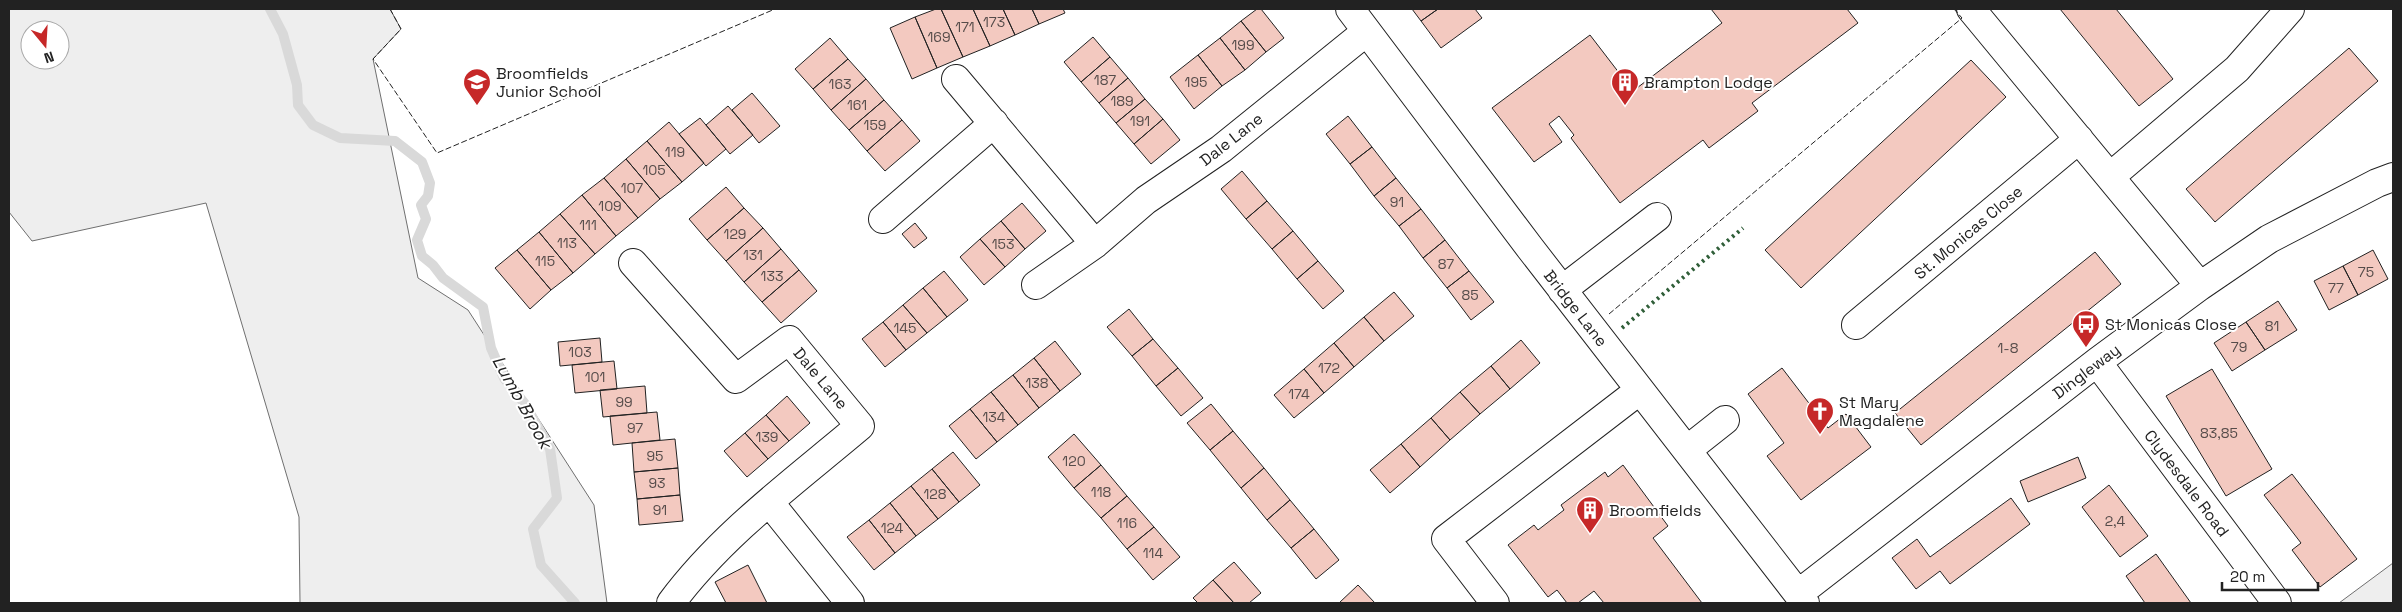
<svg xmlns="http://www.w3.org/2000/svg" width="2402" height="612" viewBox="0 0 2402 612" font-family="'Space Grotesk',sans-serif">
  <style>
    .green { fill: #eee; stroke: #6f6f6f; fill-rule: evenodd }
    .lines { fill: none; stroke-linecap: round; stroke-linejoin: round }
    .stream { stroke: #d9d9d9; stroke-width: 10 }
    .building { fill: #f3c9c0; stroke: #222 }
    .minor-casing { stroke: #222; stroke-width: 30 }
    .minor { stroke: #fff; stroke-width: 28 }
    .hedge { stroke: #2f5e38; stroke-width: 4; stroke-dasharray: 2.5 4; stroke-linecap: butt }
    .fence { stroke: #222; stroke-width: 1; stroke-dasharray: 6 2.5; stroke-linecap: butt }
    .labels { text-anchor: middle; stroke-width: 4; stroke-linejoin: round; paint-order: stroke }
    .number-label { font-size: 14px; fill: #564c4a }
    .poi-label { font-size: 16px; fill: #222; stroke: #fff; text-anchor: start }
    .street-label { font-size: 16px; fill: #222; stroke: #fff }
    .water-label { font-size: 18px; font-style: italic; fill: #222; stroke: #fff }
  </style>
  <rect width="100%" height="100%" fill="#fff"/>
  <path class="green" d="M9,9h381l11,20 -28,30 45,219 50,32 126,195 13,98h-307l-1,-86 -93,-314 -174,38 -23,-29zM30,30h30v30h-30z
    M2393,563v40h-54z"/>
  <g class="lines">
    <path class="stream" d="M270,9l13,25 14,51 1,20 15,20 27,13 55,3 27,21 8,21 -2,13 -7,9 5,14 -9,21 5,16 11,9 10,13 40,29 8,41 13,30 21,26 25,45 7,49 -24,31 8,36 34,38"/>
  </g>
  <path class="building" d="M936,9h5l22,48 -26,11 -22,-51z
    M941,9h32l17,37 -27,11z
    M973,9h30l12,26 -25,11z
    M1003,9h29l7,15 -24,11z
    M1032,9h31l2,4 -26,11z
    M1257,9h4l23,29 -18,14 -25,-31z
    M1412,9h26l-17,12z
    M1438,9h37l7,9 -41,30 -20,-27z
    M1711,9h136l11,14 -106,80 6,8 -49,37 -6,-8 -83,63 -49,-65 3,-3 -15,-19 -10,8 13,18 -28,20 -42,-54 98,-73 43,56 89,-68z
    M2060,9h56l57,70 -34,27z
    M915,17l22,51 -25,11 -22,-51z
    M1241,21l25,31 -21,18 -25,-32z
    M1093,37l17,20 -29,25 -17,-20z
    M830,38l18,21 -35,30 -18,-20z
    M1220,38l25,32 -23,16 -24,-31z
    M2349,48l29,33 -163,141 -29,-33z
    M1198,55l24,31 -28,23 -24,-32z
    M1110,57l18,21 -29,25 -18,-21z
    M848,59l18,20 -35,31 -18,-21z
    M1971,60l35,37 -205,191 -36,-38z
    M1128,78l17,21 -29,24 -17,-20z
    M866,79l18,21 -35,30 -18,-20z
    M752,93l28,33 -21,17 -27,-33z
    M1145,99l18,20 -29,25 -18,-21z
    M884,100l18,20 -35,31 -18,-21z
    M728,106l25,29 -23,19 -24,-29z
    M1348,116l24,31 -22,17 -24,-30z
    M700,118l26,31 -20,17 -27,-32z
    M1163,119l17,21 -29,24 -17,-20z
    M902,120l18,21 -35,30 -18,-20z
    M669,122l35,41 -22,19 -35,-41z
    M647,141l35,41 -22,17 -34,-40z
    M1372,147l24,31 -22,18 -24,-32z
    M626,159l34,40 -22,19 -34,-40z
    M1242,171l25,30 -21,18 -25,-30z
    M604,178l34,40 -22,18 -34,-41z
    M1396,178l25,31 -22,17 -25,-30z
    M726,187l18,21 -37,32 -18,-21z
    M582,195l34,41 -21,18 -35,-40z
    M1267,201l26,30 -21,18 -26,-30z
    M1022,203l24,28 -21,18 -24,-28z
    M744,208l19,20 -37,33 -19,-21z
    M1421,209l24,31 -22,18 -24,-32z
    M560,214l35,40 -22,19 -34,-41z
    M1001,221l24,28 -20,18 -25,-28z
    M915,223l12,15 -13,10 -12,-14z
    M763,228l18,21 -37,33 -18,-21z
    M1293,231l25,30 -21,18 -25,-30z
    M539,232l34,41 -22,17 -34,-40z
    M980,239l25,28 -21,18 -24,-28z
    M1445,240l24,31 -22,17 -24,-30z
    M781,249l18,21 -37,32 -18,-20z
    M517,250l34,40 -21,19 -35,-41z
    M2373,250l15,29 -30,16 -15,-29z
    M2095,252l26,32 -200,161 -26,-32z
    M1318,261l26,30 -21,18 -26,-30z
    M2343,266l15,29 -29,15 -15,-29z
    M799,270l18,21 -36,32 -19,-21z
    M944,271l24,29 -21,17 -24,-29z
    M1469,271l25,31 -23,18 -24,-32z
    M923,288l24,29 -20,16 -24,-28z
    M1394,292l20,24 -30,25 -20,-24z
    M2278,301l19,29 -32,20 -19,-28z
    M903,305l24,28 -21,17 -23,-28z
    M1129,309l24,30 -21,17 -25,-29z
    M1364,317l20,24 -30,26 -20,-24z
    M883,322l23,28 -21,17 -23,-28z
    M2246,322l19,28 -33,21 -18,-28z
    M600,338l2,24 -42,4 -2,-24z
    M1153,339l25,29 -22,18 -24,-30z
    M1521,340l19,23 -30,26 -19,-23z
    M1055,341l26,33 -21,17 -26,-33z
    M1334,343l20,24 -30,26 -20,-24z
    M1034,358l26,33 -21,17 -26,-33z
    M614,361l3,28 -42,4 -3,-28z
    M1491,366l19,23 -30,25 -20,-22z
    M1178,368l25,30 -22,18 -25,-30z
    M1782,368l46,60 18,-14 25,33 -70,53 -34,-44 17,-13 -36,-49z
    M1304,369l20,24 -30,25 -20,-23z
    M2212,369l60,100 -46,27 -60,-100z
    M1013,375l26,33 -21,17 -27,-33z
    M645,386l2,27 -44,4 -3,-27z
    M991,392l27,33 -21,17 -27,-33z
    M1460,392l20,22 -30,26 -19,-22z
    M787,396l23,27 -21,18 -23,-26z
    M1211,404l22,27 -23,19 -23,-27z
    M970,409l27,33 -21,17 -27,-33z
    M657,412l3,28 -47,5 -3,-29z
    M766,415l23,26 -21,18 -23,-26z
    M1431,418l19,22 -30,27 -19,-23z
    M1233,431l31,37 -23,20 -31,-38z
    M745,433l23,26 -21,18 -23,-26z
    M1074,434l27,31 -27,23 -26,-31z
    M675,439l3,29 -44,4 -2,-29z
    M1401,444l19,23 -30,26 -20,-23z
    M953,452l27,33 -21,17 -27,-33z
    M2078,457l8,21 -58,24 -8,-21z
    M1101,465l26,31 -26,22 -27,-30z
    M1623,465l45,61 -15,12 49,65h-98l-10,-12 -16,12h-11l-10,-13 -9,7 -40,-52 26,-20 4,5 26,-20 -3,-5 44,-33 3,5z
    M678,468l2,27 -43,4 -3,-27z
    M1264,468l26,32 -23,20 -26,-32z
    M932,469l27,33 -21,17 -27,-33z
    M2292,474l65,85 -37,28 -28,-37 9,-7 -37,-48z
    M2109,485l39,51 -28,21 -38,-50z
    M911,486l27,33 -22,17 -26,-33z
    M680,495l3,26 -44,4 -2,-26z
    M1127,496l27,31 -27,22 -26,-31z
    M2011,498l19,26 -80,60 -10,-13 -24,18 -24,-31 25,-19 13,18z
    M1290,500l24,29 -23,19 -24,-28z
    M890,503l26,33 -21,17 -26,-33z
    M869,520l26,33 -21,17 -27,-33z
    M1154,527l26,30 -27,23 -26,-31z
    M1314,529l25,31 -23,19 -25,-31z
    M2156,554l35,49h-46l-19,-27z
    M1234,562l27,31 -12,10h-15l-21,-23z
    M748,565l19,38h-41l-11,-21z
    M1213,580l21,23h-36l-5,-5z
    M1358,585l17,18h-36z"/>
  <g class="lines">
    <g class="minor-casing">
      <path id="minor" d="M1350,9l180,239 275,355
        M1971,9l229,277
        M956,79l139,165
        M2111,176l126,-107 53,-60
        M883,219l111,-96
        M633,263l103,116 53,-39 71,86c-65,55 -138,108 -189,177
        M1036,285l59,-41 51,-44 75,-51 145,-117
        M1562,290l95,-73
        M1856,325l223,-186
        M2097,362l180,241
        M1687,450l38,-30
        M770,503l80,100
        M1798,594l299,-232 103,-76 69,-47 108,-56 16,-6
        M1495,603l-49,-64 194,-149"/>
    </g>
    <use href="#minor" class="minor"/>
    <path class="hedge" d="M1622,328l121,-100"/>
    <path class="fence" d="M390,9l11,20 -28,30 64,94 338,-144
      M1609,314l353,-296 -8,-9"/>
  </g>
  <defs>
    <g id="school-pin" transform="scale(1.4375)"><path d="M0 17L-7.5 6A9.5 9.5 0 1 1 7.5 6Z" fill="#c62828" stroke="#fff"/><path d="M0-5L7-2L0 1L-7-2ZM-4 1L0 2.5L4 1V4Q0 6-4 4Z" fill="#fff"/></g>
    <g id="building-pin" transform="scale(1.4375)"><path d="M0 17L-7.5 6A9.5 9.5 0 1 1 7.5 6Z" fill="#c62828" stroke="#fff"/><path d="M-4-6H4V6H1V3H-1V6H-4ZM-2.5-4.3h1.7v1.8h-1.7ZM.8-4.3h1.7v1.8H.8ZM-2.5-1h1.7V.8h-1.7ZM.8-1h1.7V.8H.8Z" fill="#fff"/></g>
    <g id="bus-pin" transform="scale(1.4375)"><path d="M0 17L-7.5 6A9.5 9.5 0 1 1 7.5 6Z" fill="#c62828" stroke="#fff"/><path d="M-5-6H5V4H4V6H2V4H-2V6H-4V4H-5ZM-3.5-4V0h7V-4ZM-3.5 1.2v1.5H-2V1.2ZM2 1.2v1.5H3.5V1.2Z" fill="#fff"/></g>
    <g id="church-pin" transform="scale(1.4375)"><path d="M0 17L-7.5 6A9.5 9.5 0 1 1 7.5 6Z" fill="#c62828" stroke="#fff"/><path d="M-1.2-6h2.4v3.5h3.3v2.4h-3.3V6h-2.4V-.1h-3.3v-2.4h3.3Z" fill="#fff"/></g>
  </defs>
  <g fill-rule="evenodd">
    <use href="#school-pin" x="477" y="82"/>
    <use href="#building-pin" x="1625" y="82"/>
    <use href="#bus-pin" x="2086" y="324"/>
    <use href="#church-pin" x="1820" y="411"/>
    <use href="#building-pin" x="1590" y="510"/>
  </g>
  <g class="labels">
    <g class="number-label">
      <text x="994" y="27">173</text>
      <text x="965" y="32">171</text>
      <text x="939" y="42">169</text>
      <text x="1243" y="50">199</text>
      <text x="1105" y="85">187</text>
      <text x="1196" y="87">195</text>
      <text x="840" y="89">163</text>
      <text x="1122" y="106">189</text>
      <text x="857" y="110">161</text>
      <text x="1140" y="126">191</text>
      <text x="875" y="130">159</text>
      <text x="675" y="157">119</text>
      <text x="654" y="175">105</text>
      <text x="632" y="193">107</text>
      <text x="1397" y="207">91</text>
      <text x="610" y="211">109</text>
      <text x="588" y="230">111</text>
      <text x="735" y="239">129</text>
      <text x="567" y="248">113</text>
      <text x="1003" y="249">153</text>
      <text x="753" y="260">131</text>
      <text x="545" y="266">115</text>
      <text x="1446" y="269">87</text>
      <text x="2366" y="277">75</text>
      <text x="772" y="281">133</text>
      <text x="2336" y="293">77</text>
      <text x="1470" y="300">85</text>
      <text x="2272" y="331">81</text>
      <text x="905" y="333">145</text>
      <text x="2239" y="352">79</text>
      <text x="2008" y="353">1-8</text>
      <text x="580" y="357">103</text>
      <text x="1329" y="373">172</text>
      <text x="595" y="382">101</text>
      <text x="1037" y="388">138</text>
      <text x="1299" y="399">174</text>
      <text x="624" y="407">99</text>
      <text x="994" y="422">134</text>
      <text x="635" y="433">97</text>
      <text x="2219" y="438">83,85</text>
      <text x="767" y="442">139</text>
      <text x="655" y="461">95</text>
      <text x="1074" y="466">120</text>
      <text x="657" y="488">93</text>
      <text x="1101" y="497">118</text>
      <text x="935" y="499">128</text>
      <text x="660" y="515">91</text>
      <text x="2115" y="526">2,4</text>
      <text x="1127" y="528">116</text>
      <text x="892" y="533">124</text>
      <text x="1153" y="558">114</text>
    </g>
    <g class="poi-label">
      <text x="496" y="79">Broomfields<tspan x="496" dy="18">Junior School</tspan></text>
      <text x="1644" y="88">Brampton Lodge</text>
      <text x="2105" y="330">St Monicas Close</text>
      <text x="1839" y="408">St Mary<tspan x="1839" dy="18">Magdalene</tspan></text>
      <text x="1609" y="516">Broomfields</text>
    </g>
    <g class="street-label">
      <text transform="translate(1231 139) rotate(-38)" y="6">Dale Lane</text>
      <text transform="translate(1968 232) rotate(-40)" y="6">St. Monicas Close</text>
      <text transform="translate(1576 308) rotate(52)" y="6">Bridge Lane</text>
      <text transform="translate(2086 371) rotate(-37)" y="6">Dingleway</text>
      <text transform="translate(821 378) rotate(50)" y="6">Dale Lane</text>
      <text transform="translate(2187 483) rotate(53)" y="6">Clydesdale Road</text>
    </g>
    <g class="water-label">
      <text transform="translate(522 402) rotate(61)" y="6">Lumb Brook</text>
    </g>
  </g>
  <rect width="2402" height="612" fill="none" stroke="#222222" stroke-width="20"/>
  <g transform="translate(45 45) rotate(162)"><circle r="24" fill="#ffffff" stroke="#a7a7a7"/>
  <path d="M0-4L9 19L0 12L-9 19Z" fill="#c62828"/>
  <text y="-8" font-size="14" font-weight="bold" text-anchor="middle" fill="#222222">N</text>
  </g>
  <path d="M2222 582v8h96v-8" fill="none" stroke="#222222" stroke-width="2.5"/>
  <text x="2230" y="582" font-size="15" fill="#222222" stroke="#ffffff" stroke-width="4" paint-order="stroke">20 m</text>
</svg>
